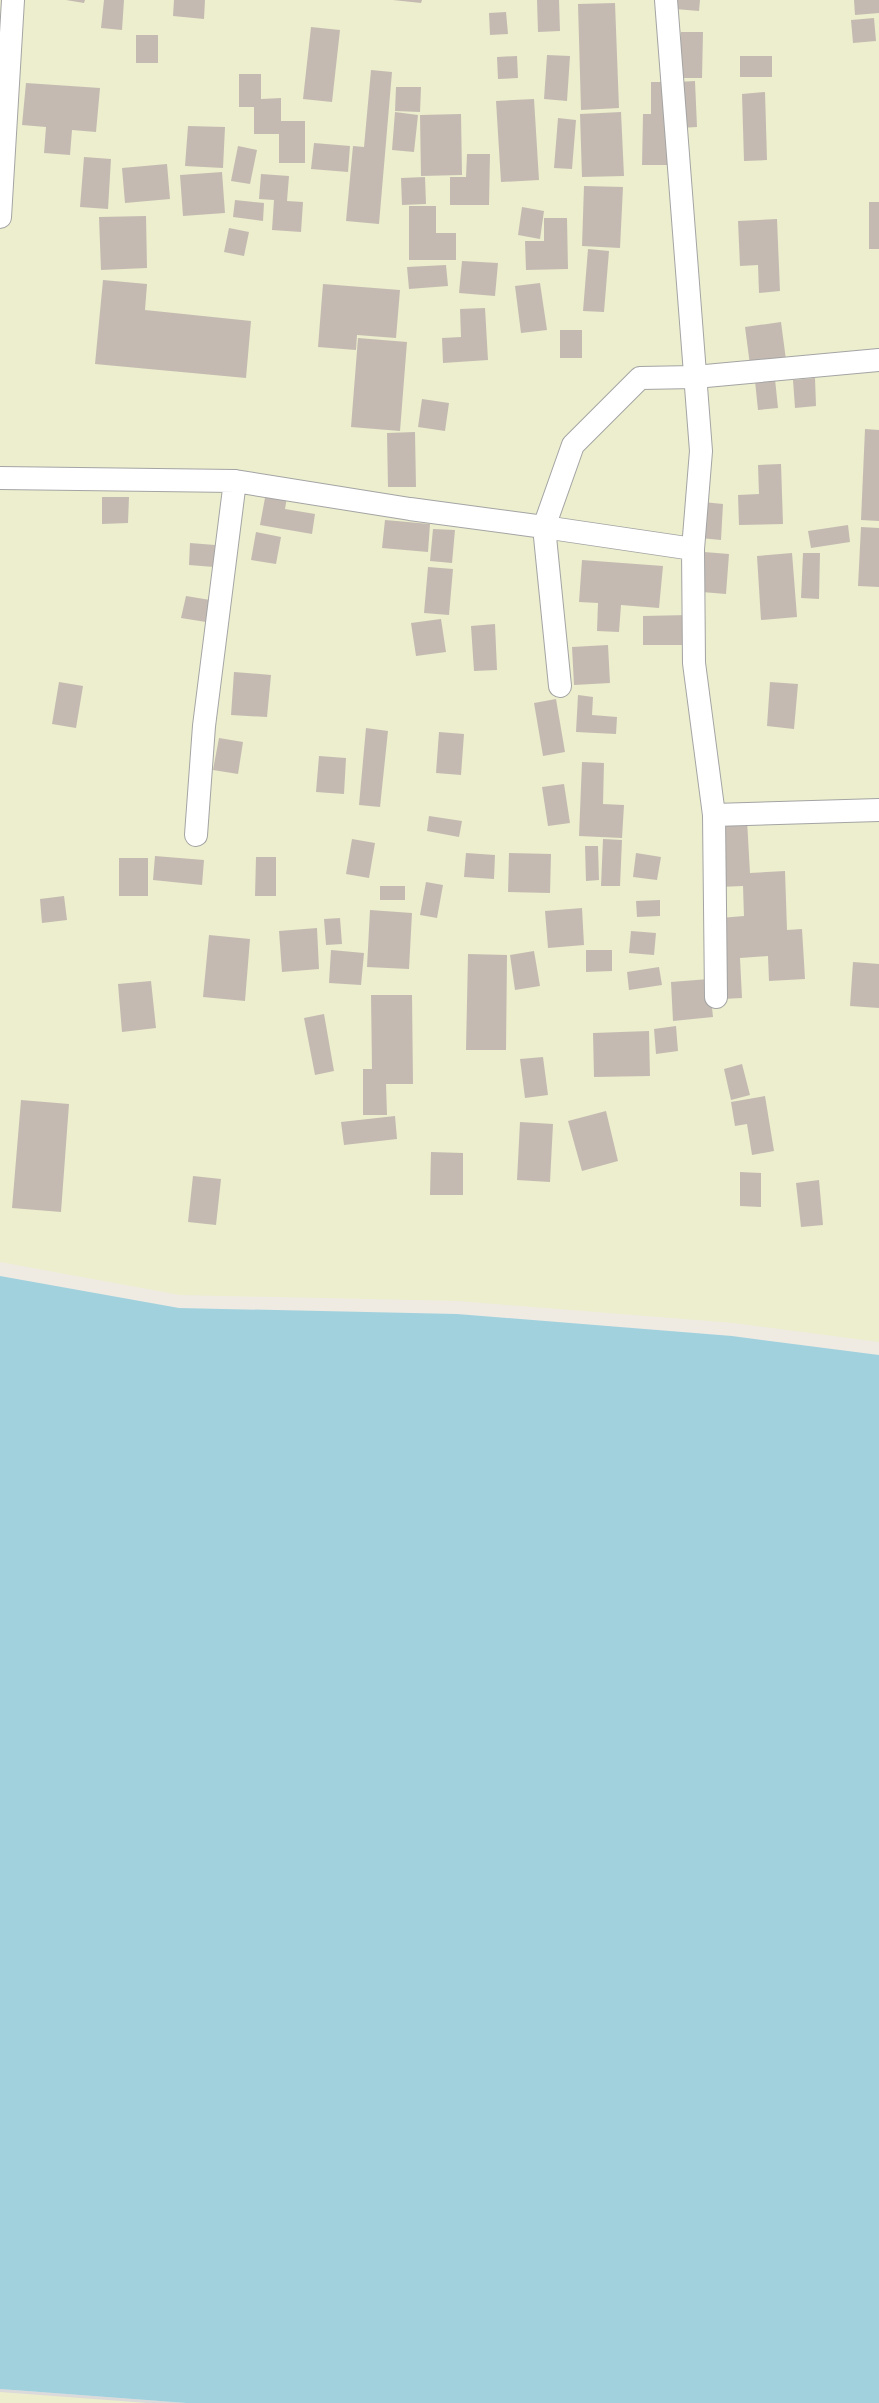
<svg xmlns="http://www.w3.org/2000/svg" width="879" height="2403" viewBox="0 0 879 2403" font-family="Poppins,sans-serif">
  <style>
    .residential { fill: #dcdada }
    .farmland { fill: #eceecd }
    .water { fill: #a2d1de }
    .building { fill: #c4bab2 }
    .lines { fill: none; stroke-linecap: round; stroke-linejoin: round }
    .minor-casing { stroke: #a4a4a4; stroke-width: 24 }
    .minor { stroke: #fff; stroke-width: 22 }
  </style>
  <rect width="100%" height="100%" fill="#efebe3"/>
  <path class="residential" d="M0,2389l186,14h-186z"/>
  <path class="farmland" d="M0,0h879v1342l-145,-19 -276,-22 -278,-6 -180,-33z
    M0,2392l148,11h-148z"/>
  <path class="water" d="M0,1276l179,32 278,6 275,22 147,19v1048h-693l-186,-14z"/>
  <path class="building" d="M66,0h19l-1,3z
    M104,0h20l-2,30 -21,-2z
    M174,0h31l-1,19 -31,-3z
    M393,0h29l-1,3z
    M537,0h22l1,31 -22,1z
    M675,0h25l-1,11 -24,-2z
    M854,0h25v13l-24,2z
    M615,3l4,105 -38,2 -3,-106z
    M506,12l2,22 -18,1 -1,-22z
    M874,18l2,23 -23,2 -2,-23z
    M311,27l29,3 -8,72 -29,-3z
    M681,32h22l-1,46h-22z
    M136,35h22v28h-22z
    M547,55l23,1 -3,45 -23,-2z
    M517,56l1,22 -20,1 -1,-22z
    M740,56h32v21h-32z
    M371,70l21,2 -13,152 -33,-3 7,-75 11,1z
    M239,74h22v25l20,-1v23h24v42h-26v-29h-25v-27h-15z
    M695,81l2,46 -18,1 -2,-46z
    M651,82h17v83h-26l1,-51h8z
    M26,83l74,5 -4,44 -24,-2 -2,25 -26,-2 2,-26 -24,-2z
    M396,87h25l-1,25 -25,-1z
    M765,92l2,68 -23,1 -2,-67z
    M534,99l5,81 -38,2 -5,-81z
    M395,112l23,3 -4,37 -22,-2z
    M621,112l3,64 -42,1 -2,-63z
    M461,114l1,61 -41,1 -1,-61z
    M558,118l18,2 -4,49 -18,-1z
    M188,126l37,1 -2,41 -38,-2z
    M314,143l36,3 -2,26 -37,-3z
    M238,146l19,4 -7,34 -19,-3z
    M467,154h23l-1,51h-39v-28h16z
    M84,157l27,2 -3,50 -28,-2z
    M167,164l3,35 -45,4 -3,-35z
    M222,172l3,41 -42,3 -3,-41z
    M261,174l28,2 -2,25 16,1 -2,30 -29,-2 2,-30 -15,-1z
    M425,177l1,27 -24,1 -1,-27z
    M584,186l39,1 -3,61 -38,-2z
    M235,200l29,3 -1,18 -30,-4z
    M869,202h10v47h-10z
    M409,206h27v27h20v27h-47z
    M522,207l22,4 -4,28 -22,-4z
    M146,216l1,52 -46,2 -2,-53z
    M544,218h23l1,51 -42,1 -1,-29h19z
    M777,219l3,72 -21,2 -1,-28 -18,1 -2,-45z
    M229,228l20,4 -5,24 -20,-4z
    M588,249l21,2 -5,61 -21,-1z
    M462,261l36,2 -3,33 -36,-3z
    M446,265l2,21 -39,3 -2,-22z
    M103,280l44,4 -2,26 106,11 -5,57 -151,-14z
    M540,283l7,47 -26,3 -6,-47z
    M323,284l77,6 -4,48 -39,-3 -1,15 -38,-3z
    M485,308l3,52 -45,3 -1,-25 19,-1 -1,-28z
    M781,322l5,38 -36,5 -5,-38z
    M560,330h22v28h-22z
    M358,338l49,4 -7,89 -49,-4z
    M815,378l1,28 -21,2 -2,-28z
    M775,379l3,29 -20,2 -3,-29z
    M422,399l27,4 -4,28 -27,-4z
    M865,429l14,1v91l-18,-1z
    M415,432l1,55h-28l-1,-54z
    M781,464l2,60 -44,1 -1,-30 21,-1 -1,-29z
    M267,487l21,4 -3,18 30,5 -3,20 -52,-9z
    M102,497h27l-1,26 -26,1z
    M703,502l20,2 -2,36 -21,-2z
    M385,520l45,4 -2,28 -46,-4z
    M848,525l2,17 -39,6 -3,-17z
    M861,527l18,1v59l-21,-1z
    M433,529l22,1 -3,33 -22,-2z
    M256,532l25,5 -5,27 -25,-4z
    M190,543l25,2 -1,22 -25,-2z
    M704,552l25,2 -3,40 -24,-2z
    M792,553l5,64 -36,3 -4,-64z
    M803,553h17l-1,46 -18,-1z
    M582,560l81,6 -4,42 -38,-3 -2,27 -22,-1 1,-28 -19,-1z
    M428,567l25,2 -4,46 -25,-2z
    M186,596l24,4 -4,22 -25,-4z
    M689,615v30h-46v-29z
    M441,619l5,33 -30,4 -5,-33z
    M495,624l2,46 -23,1 -3,-45z
    M608,645l2,38 -36,2 -2,-38z
    M234,672l37,3 -4,42 -36,-2z
    M59,682l24,4 -7,42 -24,-4z
    M770,682l28,2 -4,45 -27,-3z
    M578,695l15,2 -1,18 25,2 -1,17 -40,-2z
    M556,699l9,53 -22,4 -9,-53z
    M366,728l22,3 -8,76 -21,-2z
    M439,732l25,2 -3,41 -25,-2z
    M219,738l24,4 -5,32 -25,-4z
    M319,756l27,2 -2,36 -28,-2z
    M582,762l22,1 -1,41 21,1 -2,33 -43,-2z
    M564,784l6,39 -22,3 -6,-39z
    M429,816l33,5 -3,16 -32,-6z
    M747,820l3,53 35,-2 2,59 15,-1 3,50 -36,2 -1,-25 -28,2 2,40 -19,1 -3,-81 24,-2 -1,-30 -24,1 -2,-66z
    M352,839l23,4 -6,35 -23,-4z
    M603,839l19,1 -2,46h-19z
    M585,846h13l1,34 -13,1z
    M466,853l29,2 -1,24 -30,-2z
    M509,853l42,1 -1,39 -42,-1z
    M636,853l25,4 -4,23 -24,-3z
    M155,856l49,4 -2,25 -49,-5z
    M256,857h20v39h-21z
    M119,858h29v38h-29z
    M426,882l17,3 -6,33 -17,-3z
    M380,886h25v14h-25z
    M64,896l3,24 -25,3 -2,-24z
    M660,900v16l-23,1 -1,-16z
    M582,908l2,37 -36,3 -3,-37z
    M370,910l42,3 -3,56 -42,-2z
    M340,918l2,26 -16,1 -2,-26z
    M317,928l2,41 -37,3 -3,-41z
    M631,931l25,2 -2,22 -25,-2z
    M209,935l41,4 -5,62 -42,-4z
    M331,950l33,3 -3,32 -32,-2z
    M586,950h26v21l-26,1z
    M534,951l6,35 -25,4 -5,-35z
    M468,954l39,1 -1,95h-40z
    M853,962l26,2v44l-29,-2z
    M659,967l3,18 -33,5 -2,-18z
    M709,979l4,38 -40,4 -2,-39z
    M151,981l5,47 -34,4 -4,-48z
    M371,995h41l1,89h-27l1,31h-24v-46h9z
    M324,1014l10,57 -19,4 -11,-57z
    M676,1026l2,25 -22,3 -2,-25z
    M649,1031l1,45 -56,1 -1,-44z
    M543,1057l5,38 -23,3 -5,-39z
    M742,1064l8,31 -19,5 -7,-31z
    M765,1096l9,55 -22,4 -5,-31 -12,2 -4,-24z
    M21,1100l48,4 -8,108 -49,-4z
    M606,1111l12,50 -36,10 -14,-50z
    M395,1116l2,23 -53,6 -3,-23z
    M520,1122l33,2 -3,58 -33,-2z
    M431,1152l32,1v42h-33z
    M740,1172l21,1v34l-21,-1z
    M193,1176l28,3 -5,46 -28,-3z
    M819,1180l4,45 -22,2 -5,-44z"/>
  <g class="lines">
    <g class="minor-casing">
      <path id="minor" d="M666,0l35,451 -8,98 1,114 20,152 2,182
        M0,217l13,-217
        M0,478l235,3 175,28 134,18 29,-82 67,-67 55,-1 184,-17
        M560,686l-16,-159 149,22
        M714,815l165,-5
        M196,835l8,-109 31,-245"/>
    </g>
    <use href="#minor" class="minor"/>
  </g>
</svg>
